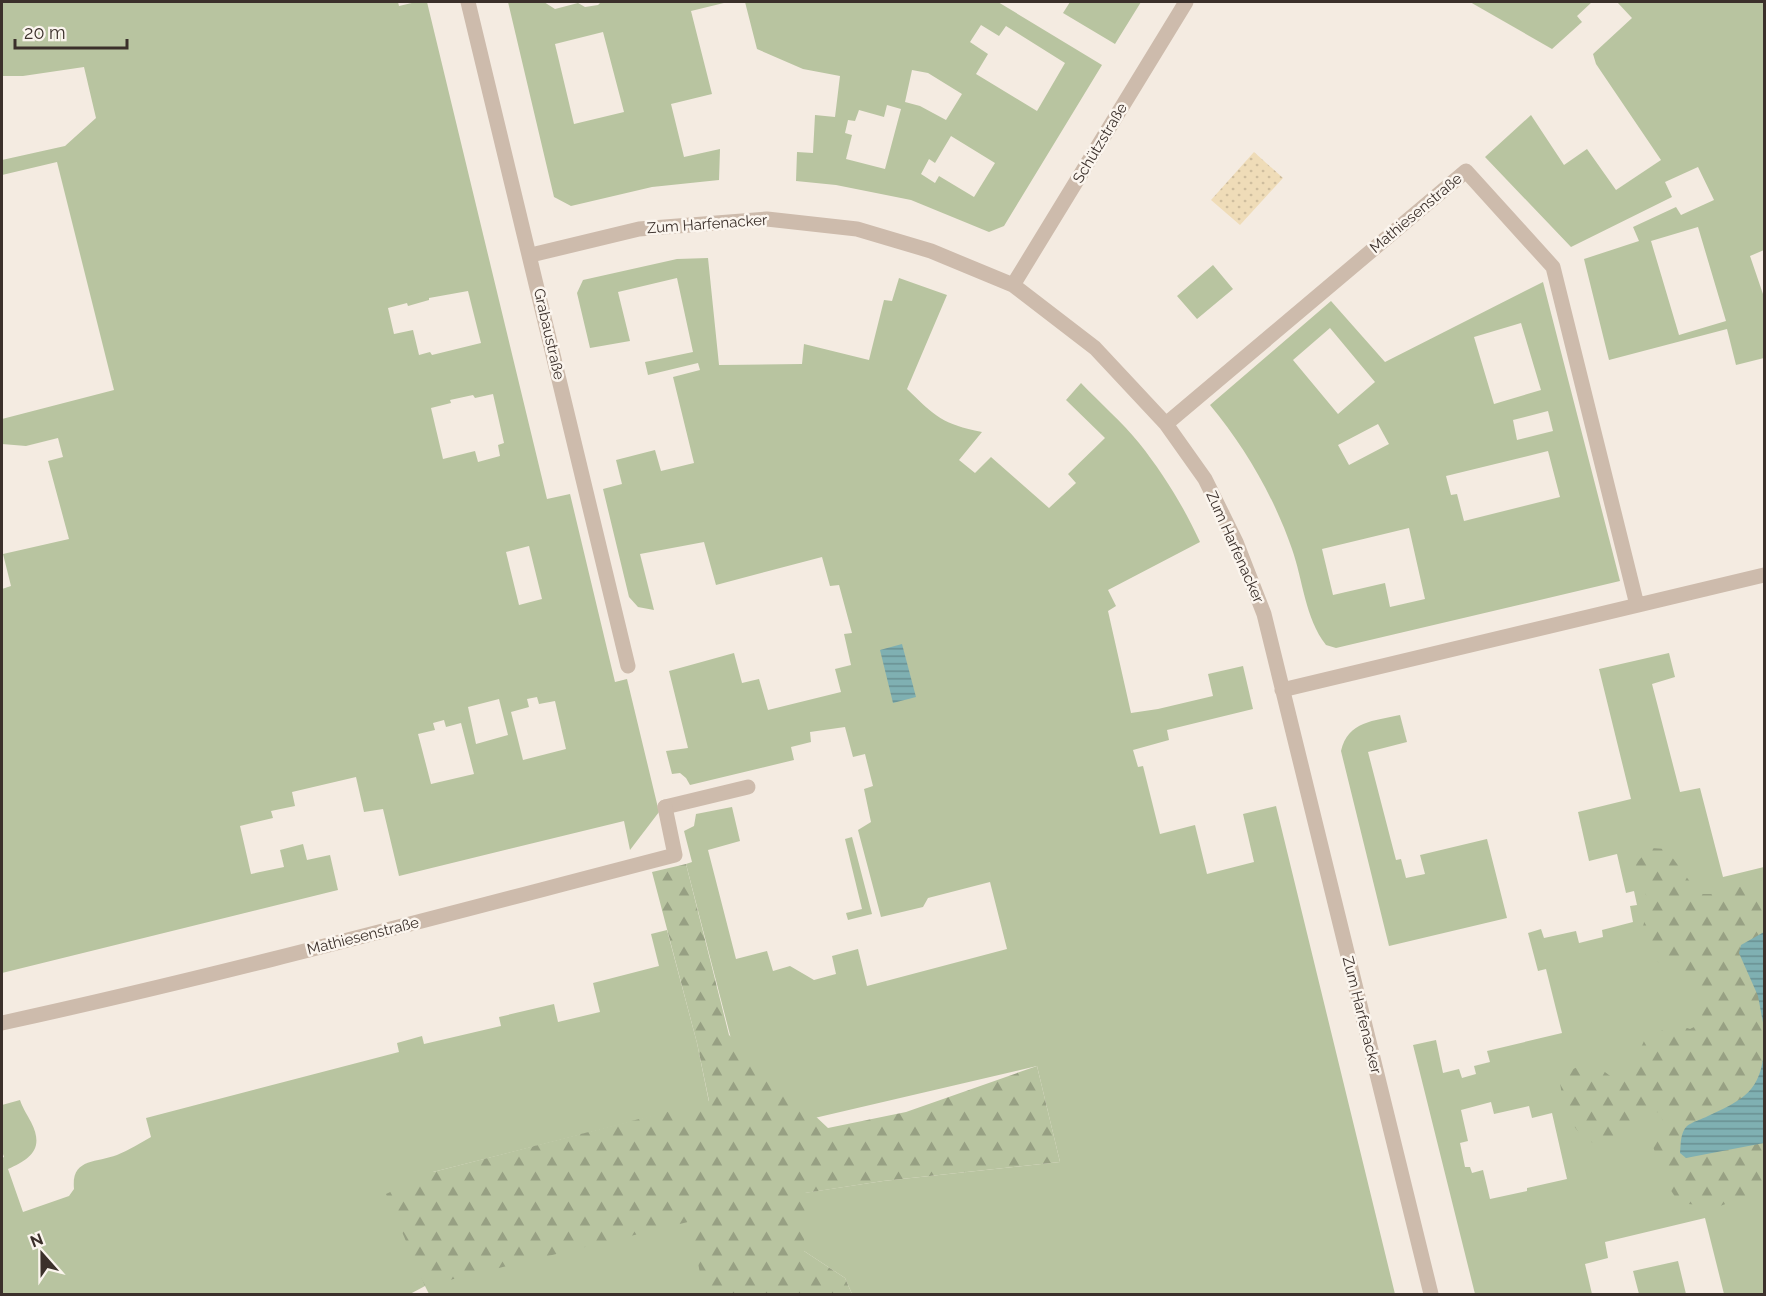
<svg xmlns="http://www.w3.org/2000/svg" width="1766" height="1296" viewBox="0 0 1766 1296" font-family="Raleway,sans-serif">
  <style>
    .green { fill: #b8c4a0; fill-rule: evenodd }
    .forest { fill: url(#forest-firs) }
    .sand { fill: url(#sand-dots) }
    .water { fill: url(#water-rules) }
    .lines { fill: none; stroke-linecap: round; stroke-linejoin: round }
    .lane { stroke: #cdbbac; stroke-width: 15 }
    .street { stroke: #cdbbac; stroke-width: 15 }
    .labels { text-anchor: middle; stroke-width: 5; stroke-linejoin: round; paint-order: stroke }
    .street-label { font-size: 15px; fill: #3b302b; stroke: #fbf5ee }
  </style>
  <defs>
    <pattern id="forest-firs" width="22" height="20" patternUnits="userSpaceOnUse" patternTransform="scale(1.5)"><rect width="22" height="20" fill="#b8c4a0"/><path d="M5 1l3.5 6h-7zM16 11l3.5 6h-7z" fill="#97a083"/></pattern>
    <pattern id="sand-dots" width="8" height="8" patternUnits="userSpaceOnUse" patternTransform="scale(1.5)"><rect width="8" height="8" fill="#efdcb8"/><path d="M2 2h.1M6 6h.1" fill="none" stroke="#cebd9e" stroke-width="1.8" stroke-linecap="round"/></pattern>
    <pattern id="water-rules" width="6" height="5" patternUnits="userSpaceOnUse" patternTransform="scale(1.5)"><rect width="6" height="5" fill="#7fb0b2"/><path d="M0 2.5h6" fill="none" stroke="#699091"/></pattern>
  </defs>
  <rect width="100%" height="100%" fill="#f4ebe1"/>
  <path class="green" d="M2,2h396l1,4 17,-4h11l120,497 23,-5 45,188 12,-3 32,133 -29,38 -6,-29 -225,55 -16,-67 -19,3 -8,-35 -64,15 3,14 -24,5 2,7 -33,8 11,48 33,-7 -4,-17 23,-6 4,16 23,-5 8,35 -336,83v-384l9,-3 -8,-32 66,-15 -21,-78 15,-4 -5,-19 -32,8 -24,-2v-25l112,-29 -57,-228 -55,13v-15l63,-14 31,-28 -12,-51 -61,9h-21zM468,291l13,52 -49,12 -2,-3 -11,3 -6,-25 -19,4 -6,-26 19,-5 1,3 21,-6v-2zM493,394l11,49 -6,2 2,11 -22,6 -3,-11 -32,8 -12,-51 20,-5 -1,-3 23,-5 2,3zM529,546l13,53 -23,6 -13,-53zM537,697l2,7 16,-3 11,48 -43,11 -12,-48 18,-5 -2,-8zM499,699l9,36 -32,9 -8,-37zM444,720l2,7 15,-4 13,51 -43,10 -13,-50 17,-4 -2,-7z
    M508,2h36l11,7 23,-6 7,4 13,-2 3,-3h127l-37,9 21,83 -41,10 13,53 36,-8 -1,31 -67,7 -81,19 -17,-9zM603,32l21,80 -50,12 -19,-80z
    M745,2h253l104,63 -98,161 -15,6 -78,-32 -75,-15 -40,-4 1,-29 16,1 2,-38 20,2 5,-41 -37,-7 -46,-20zM981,25l18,11 7,-10 59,37 -28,48 -61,-37 12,-20 -18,-12zM912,70l16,3 34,21 -16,26 -26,-14 -15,-4zM887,105l14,4 -16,60 -39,-10 6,-24 -7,-2 3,-13 7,1 4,-11 25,7zM951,136l44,27 -21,34 -35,-21 -4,7 -14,-9 8,-15 6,4z
    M1070,2h71l-26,42 -52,-31z
    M1470,2h122l-15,14 5,6 -30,27z
    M1617,2h147v248l-14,6 14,41v61l-28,7 -9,-36 -118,31 -25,-101 55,-18 -6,-14 43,-20 5,8 33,-15 -16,-33 -33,15 7,15 -101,50 -86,-90 46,-42 33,50 23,-16 29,41 45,-30 -65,-96 -3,-10 39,-36zM1698,227l28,94 -47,14 -28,-94z
    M708,258l11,107 83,-1 2,-20 65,16 15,-60 8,1 7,-23 48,17 -40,94c29,28 35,35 75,43l-23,28 16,13 16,-16 58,51 27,-25 -8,-9 37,-36 -39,-38 15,-17c19,20 41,39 58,60 24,30 45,64 61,99l-92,48 8,16 -8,5 23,102 27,-4 55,-13 -5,-22 35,-8 10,43 -86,21 2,10 -36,10 5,17 5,-1 17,68 35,-9 12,49 47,-12 -11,-48 33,-8 119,488h-543l-7,-16 -41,-27v-58l79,-12 177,-19 -23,-96 -282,66 -69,-268 6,-2 -8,-31 10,-5 2,-12 36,-7 8,34 -32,9 28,109 31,-8 6,20 17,-5 24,14 22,-6 -4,-18 26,-7 9,37 140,-37 -17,-67 -62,16 -5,9 -42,10 -23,-87 13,-8 -7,-33 9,-3 -8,-32 -12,3 -8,-30 -35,5 1,10 -20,5 3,13 -104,25 -4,-7 -6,-5 -8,1 -6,-23 22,-3 -19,-77 65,-18 8,30 17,-4 9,31 73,-18 -6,-23 16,-4 -7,-31 8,-1 -13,-48 -9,1 -8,-29 -106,28 -12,-43 -64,12 14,56 -16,-3 -9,-10 -26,-108 19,-5 -6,-24 39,-10 6,21 33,-8 -21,-86 27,-7 -2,-7 -50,12 -3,-13 48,-10 -16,-74 -59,14 12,49 -40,7 -13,-55 6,-13 94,-21z
    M1213,265l20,24 -36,30 -20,-23z
    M1543,282l77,299 -284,67 -10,-3c-21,-27 -23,-65 -34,-96 -18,-52 -47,-102 -82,-144l121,-104 54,61zM1521,323l20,67 -47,14 -20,-67zM1330,328l45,54 -37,32 -45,-54zM1548,411l5,20 -36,9 -4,-20zM1378,424l11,20 -40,21 -11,-20zM1548,451l12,46 -96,24 -7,-27 -6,1 -5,-19zM1409,528l16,71 -35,8 -5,-24 -52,12 -11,-46z
    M1669,653l6,24 -23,7 28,108 20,-4 23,89 41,-10v427h-40l-19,-76 -100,24 3,16 -23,6 7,30h-117l-62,-249 23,-5 7,33 16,-4 3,9 14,-4 -2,-8 16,-4 -3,-11 75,-18 -16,-64 -8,2 -10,-38 13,-4 3,9 32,-7 3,12 24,-6 -1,-7 31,-8 -3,-16 7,-1 -3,-14 -8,2 -9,-39 -28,7 -11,-49 53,-13 -32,-130zM1491,1102l3,12 35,-8 3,12 20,-5 15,66 -40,9v3l-37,8 -7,-29 -11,3 -2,-6h-5l-5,-24 8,-2 -7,-31z
    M1400,715l7,27 -39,10 28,108 5,-1 5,19 19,-4 -5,-19 67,-16 20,79 -118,28 -48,-195c7,-30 33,-30 59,-36z
    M852,837l20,77 -24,6 -2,-7 16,-4 -17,-70z
    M667,930l30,113 12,59 -276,70 276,45 20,77h-300l-4,-8 -15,8h-408v-136l2,-1 -2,-6v-46l18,-5c3,9 7,14 11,22 14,27 -1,37 -23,47l15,43 46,-16 5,-7c-3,-31 22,-26 43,-34 12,-5 23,-12 34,-18l-5,-19 253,-66 -2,-9 25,-7 2,8 77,-18 -2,-9 55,-13 4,18 42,-10 -7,-29 66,-17 -8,-32z
    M1678,1261l8,33h-47l-6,-23z"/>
  <path class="forest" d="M1651,848l15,1 33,45h15l50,-14v317l-10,-3 -37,13 -38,-4 -9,-14 -17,-42 12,-22 -6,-13 -15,2 -34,26 -17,3c-24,-14 -29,-34 -33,-60l9,-12 21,-10 27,20 13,-9 14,-31 14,-9 20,-7 12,4 12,-6c2,-21 -11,-43 -22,-60l-20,1c-13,-14 -23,-21 -16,-41 2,-6 5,-12 4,-18 -2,-18 -10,-23 -13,-41z
    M686,864l43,171 99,93 78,-16 131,-46 23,96 -177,19 -78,12 -1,58 41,27 7,16h-148l-11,-57 -1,-16 -267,65 -39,-92 47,-22 276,-71 -12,-58 -45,-171z"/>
  <path class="sand" d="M1254,152l29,26 -43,47 -29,-25z"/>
  <path class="water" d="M902,644l14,53 -23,6 -13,-53z
    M1764,932v96l-6,-32 -19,-43 2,-8z
    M1764,1050v93l-78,15 -6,-5c1,-9 0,-20 7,-27 5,-4 15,-7 21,-10 35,-16 53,-25 56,-66z"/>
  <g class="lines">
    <path class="lane" d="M665,807l83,-20"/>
    <path class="street" d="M468,2l160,664
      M531,255l108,-26 128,-10 90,10 74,22 82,34 82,63 71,76 39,55 31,63 28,72 167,680
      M1013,285l173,-283
      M1166,424l300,-253 87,96 84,338
      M1282,690l482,-115
      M2,1023c225,-49 449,-110 673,-168l-10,-48"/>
  </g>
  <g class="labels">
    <g class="street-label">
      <text transform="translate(1100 143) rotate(-59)" y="5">Schützstraße</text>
      <text transform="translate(1416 213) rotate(-40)" y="5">Mathiesenstraße</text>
      <text transform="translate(707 224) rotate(-4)" y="5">Zum Harfenacker</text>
      <text transform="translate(549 334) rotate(77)" y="5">Grabaustraße</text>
      <text transform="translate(1235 547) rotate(66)" y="5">Zum Harfenacker</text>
      <text transform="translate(363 936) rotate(-14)" y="5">Mathiesenstraße</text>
      <text transform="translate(1362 1015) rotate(76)" y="5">Zum Harfenacker</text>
    </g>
  </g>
  <rect width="1766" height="1296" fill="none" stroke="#3b302b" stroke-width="6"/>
  <g transform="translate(42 1254) rotate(339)" stroke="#fbf5ee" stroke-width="4.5" paint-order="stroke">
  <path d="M0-4.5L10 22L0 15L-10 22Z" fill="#3b302b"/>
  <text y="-9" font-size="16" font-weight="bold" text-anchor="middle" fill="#3b302b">N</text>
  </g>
  <path d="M15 39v9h112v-9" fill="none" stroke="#3b302b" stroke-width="3"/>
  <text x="24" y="39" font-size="18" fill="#3b302b" stroke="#fbf5ee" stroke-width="4.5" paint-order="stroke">20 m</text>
</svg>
